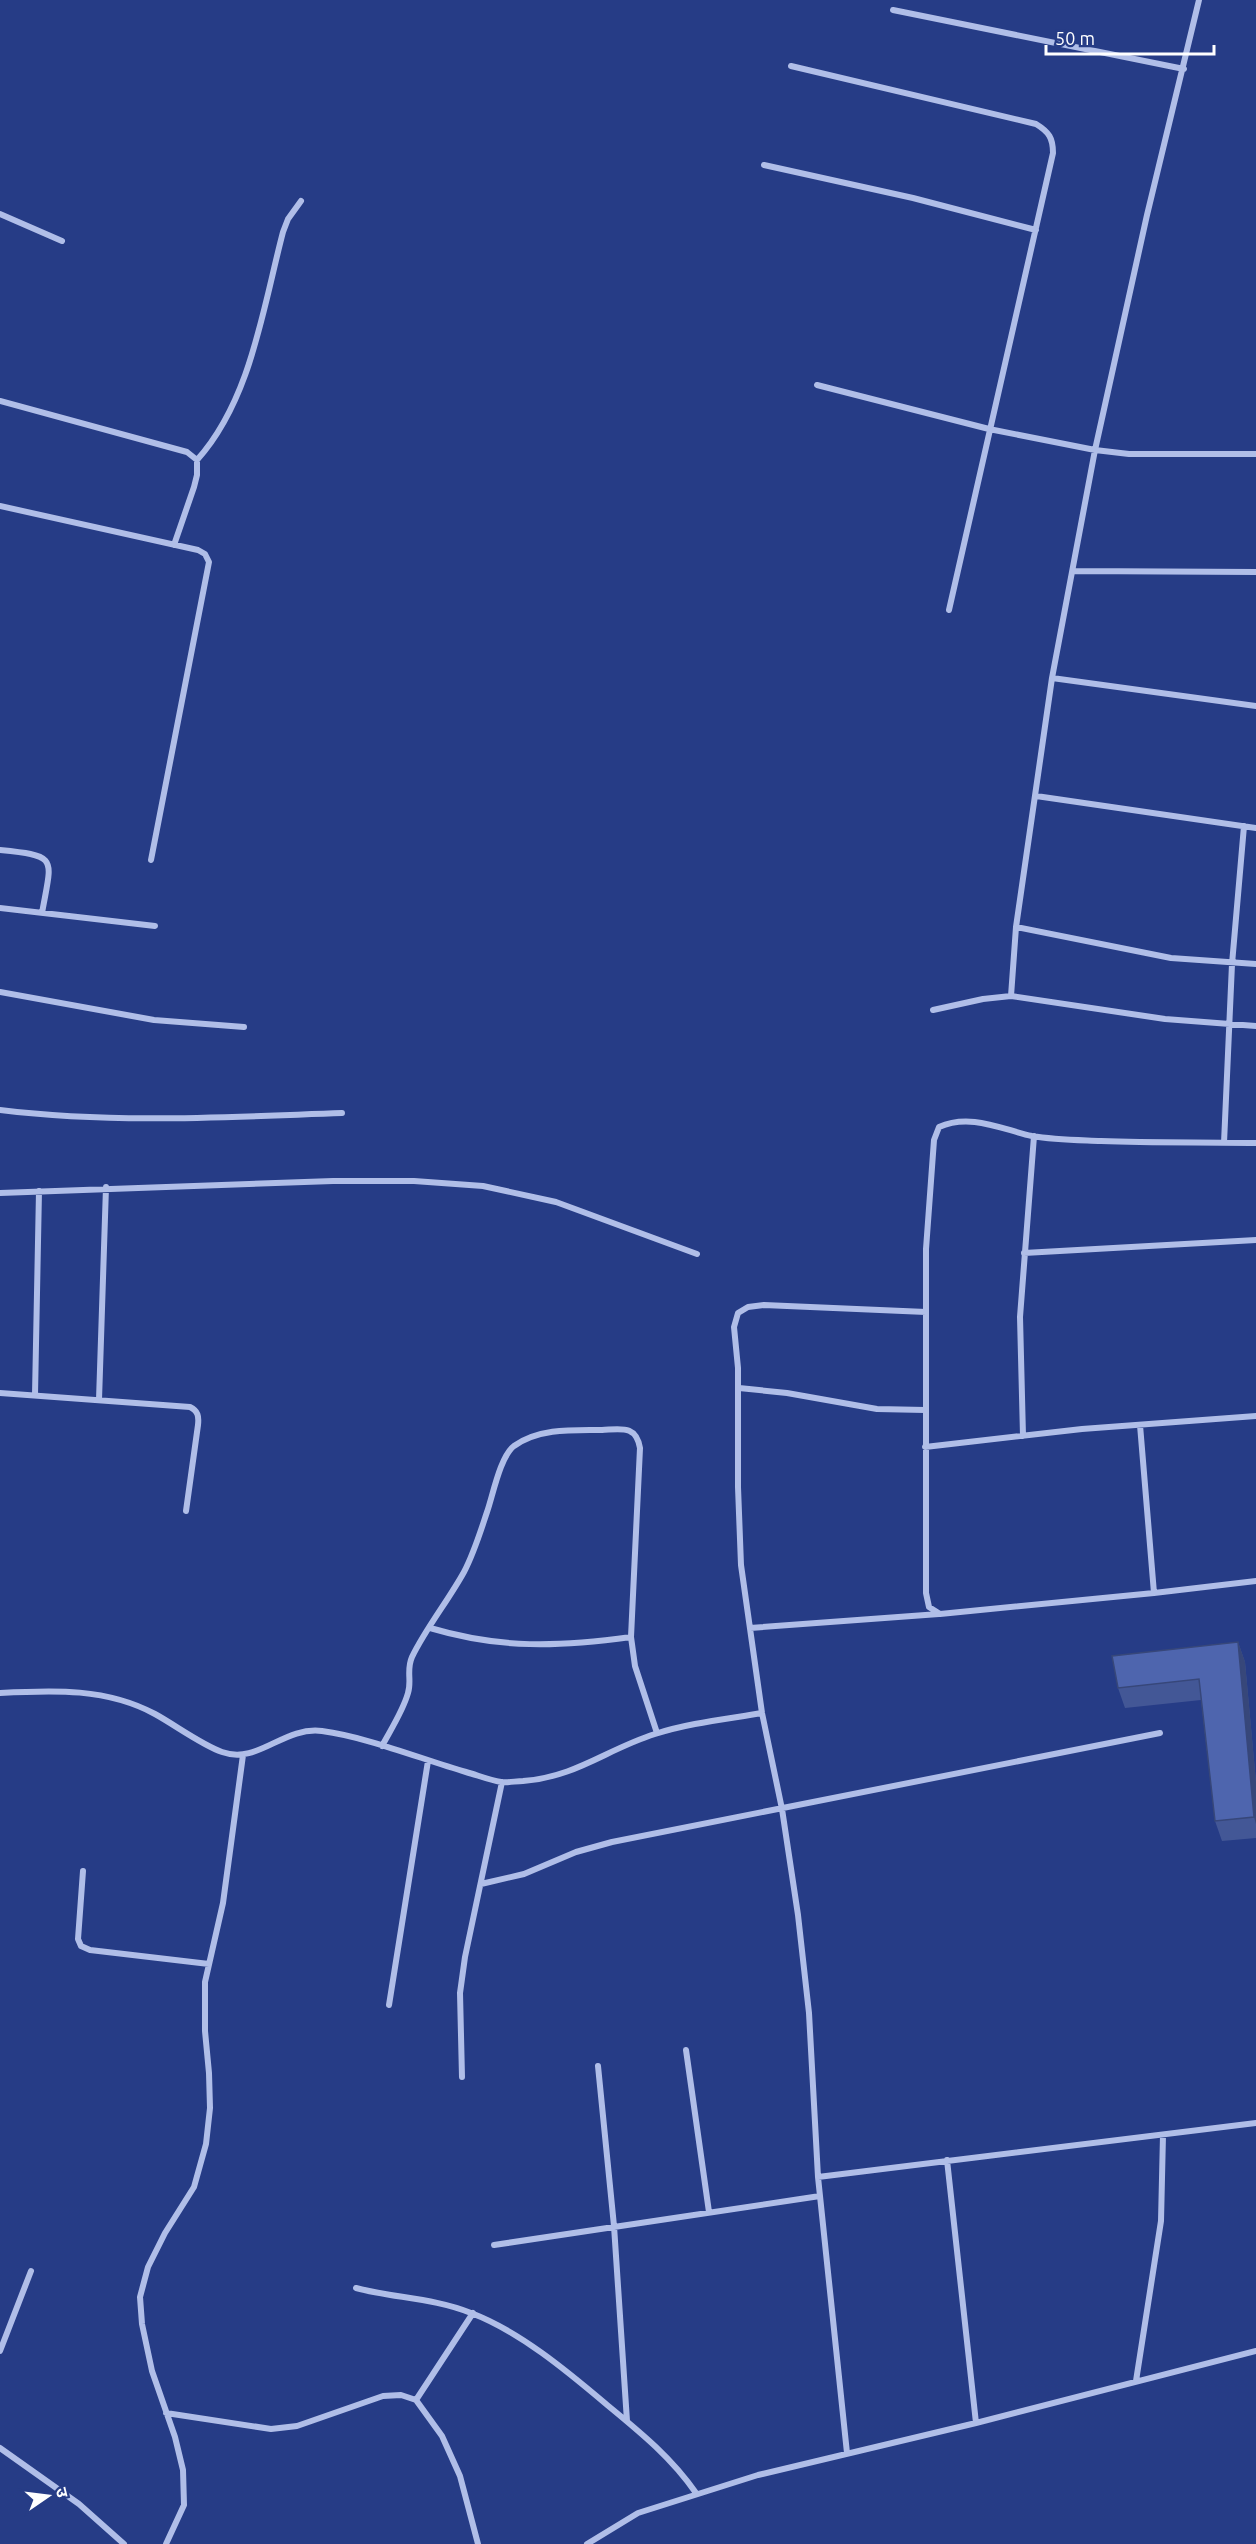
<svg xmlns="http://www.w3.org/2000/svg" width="1256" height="2544" viewBox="0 0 1256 2544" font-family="Ubuntu,'Noto Sans Devanagari',sans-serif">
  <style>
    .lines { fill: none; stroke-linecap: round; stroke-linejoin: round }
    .minor { stroke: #b0bee8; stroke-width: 6 }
    .wall { fill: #435796 }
    .shaded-wall { fill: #37477a }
    .building { fill: #4e65ae; stroke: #37477a; stroke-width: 1.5 }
  </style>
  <rect width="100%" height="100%" fill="#263c86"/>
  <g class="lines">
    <path class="minor" d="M1199,0l-52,215 -52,235 34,4h127
      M893,10l291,59
      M791,66l245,58c13,8 17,14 17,29 -34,153 -70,305 -104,457
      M764,165l149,33 123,32
      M0,214l62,27
      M817,385l172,44 106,21 -43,228 -36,249 -5,69
      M0,401l187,51 10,8v15l-3,12 -20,58
      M197,460c54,-60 66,-152 86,-228l5,-13 13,-18
      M0,506l198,44 7,4 4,8 -58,298
      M1073,571l183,1
      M1052,678l204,28
      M1036,796l220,32
      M0,850c59,6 52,7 42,63
      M0,908l155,18
      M1016,927l155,31 85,6
      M0,992l154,28 90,7
      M933,1010l50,-11 28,-3 154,23 91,7
      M0,1110c115,14 227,7 342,3
      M1224,1143l8,-179 12,-138
      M1256,1143c-52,-1 -103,0 -155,-2 -23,-1 -46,-1 -69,-5 -31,-7 -62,-23 -93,-9l-5,13 -8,109v344l3,14 11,7 214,-21 102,-12
      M0,1193l333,-12h81l69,5 73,16 141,52
      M1024,1253l232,-13
      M739,1388l48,5 90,16 48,1
      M0,1393l190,14c8,4 9,9 8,18l-12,86
      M35,1395l4,-204
      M99,1400l7,-213
      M1140,1425l14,168
      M1023,1436l-3,-119 14,-181
      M925,1447l157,-18 174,-13
      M430,1628c71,21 128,19 201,9
      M750,1628l189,-14
      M0,1693c54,-3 107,-5 155,21 20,11 47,31 67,38 36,13 61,-26 100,-21 45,6 99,28 144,41 11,3 23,8 35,10 7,1 15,-1 22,-1 53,-4 84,-32 132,-47 34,-11 72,-15 107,-21
      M382,1746c9,-17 21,-35 26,-53 4,-12 -2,-23 4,-36 14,-29 36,-56 52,-85 10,-19 16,-39 23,-60 6,-17 13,-55 27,-66 25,-18 59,-16 88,-16 20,-1 34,-5 38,18l-9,189 4,29 22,67
      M83,1871l-5,68 3,7 9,4 119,14
      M481,1884l43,-10 52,-22 36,-10 548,-109
      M389,2005l39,-244
      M686,2050l23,162
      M598,2066l16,160 13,195
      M462,2077l-2,-84 5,-36 37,-175
      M947,2160l29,263
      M818,2177l438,-54
      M494,2245l326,-49
      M356,2288c38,10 78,10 115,25 48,18 96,58 135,91 34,28 65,53 90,89
      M0,2351l31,-80
      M1136,2381l25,-160 2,-86
      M416,2400l57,-87
      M166,2413l105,16 26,-3 86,-30 18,-1 15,5 26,36 18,40 18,68
      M0,2448l79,56 45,40
      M847,2453l-29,-276 -9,-164 -11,-98 -16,-106 -20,-96 -21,-148 -3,-78v-119l-4,-41 4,-14 10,-6 16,-2 162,7
      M166,2544l18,-39 -1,-35 -8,-33 -23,-66 -10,-47 -2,-27 8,-30 17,-34 29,-46 12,-43 4,-36 -1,-35 -4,-42v-49l18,-79 20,-148
      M587,2544l51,-31 120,-38 218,-52 280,-72"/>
  </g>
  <path class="wall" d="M1238,1642l7,20 11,120v56l-34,3 -7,-20 -14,-121 -76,8 -7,-20z"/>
  <path class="shaded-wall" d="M1238,1642l7,20 11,120v42l-2,-7z"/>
  <path class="building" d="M1238,1642l16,175 -39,4 -16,-142 -81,9 -6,-32z"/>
  <g transform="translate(48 2496) rotate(76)" stroke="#263c86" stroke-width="4.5" paint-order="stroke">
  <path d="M0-4.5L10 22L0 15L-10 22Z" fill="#ffffff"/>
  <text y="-9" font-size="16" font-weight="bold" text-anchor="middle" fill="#ffffff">उ</text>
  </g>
  <path d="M1046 45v9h168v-9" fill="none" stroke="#ffffff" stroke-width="3"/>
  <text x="1055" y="45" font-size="18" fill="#ffffff" stroke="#263c86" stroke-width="4.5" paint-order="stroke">50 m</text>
</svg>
